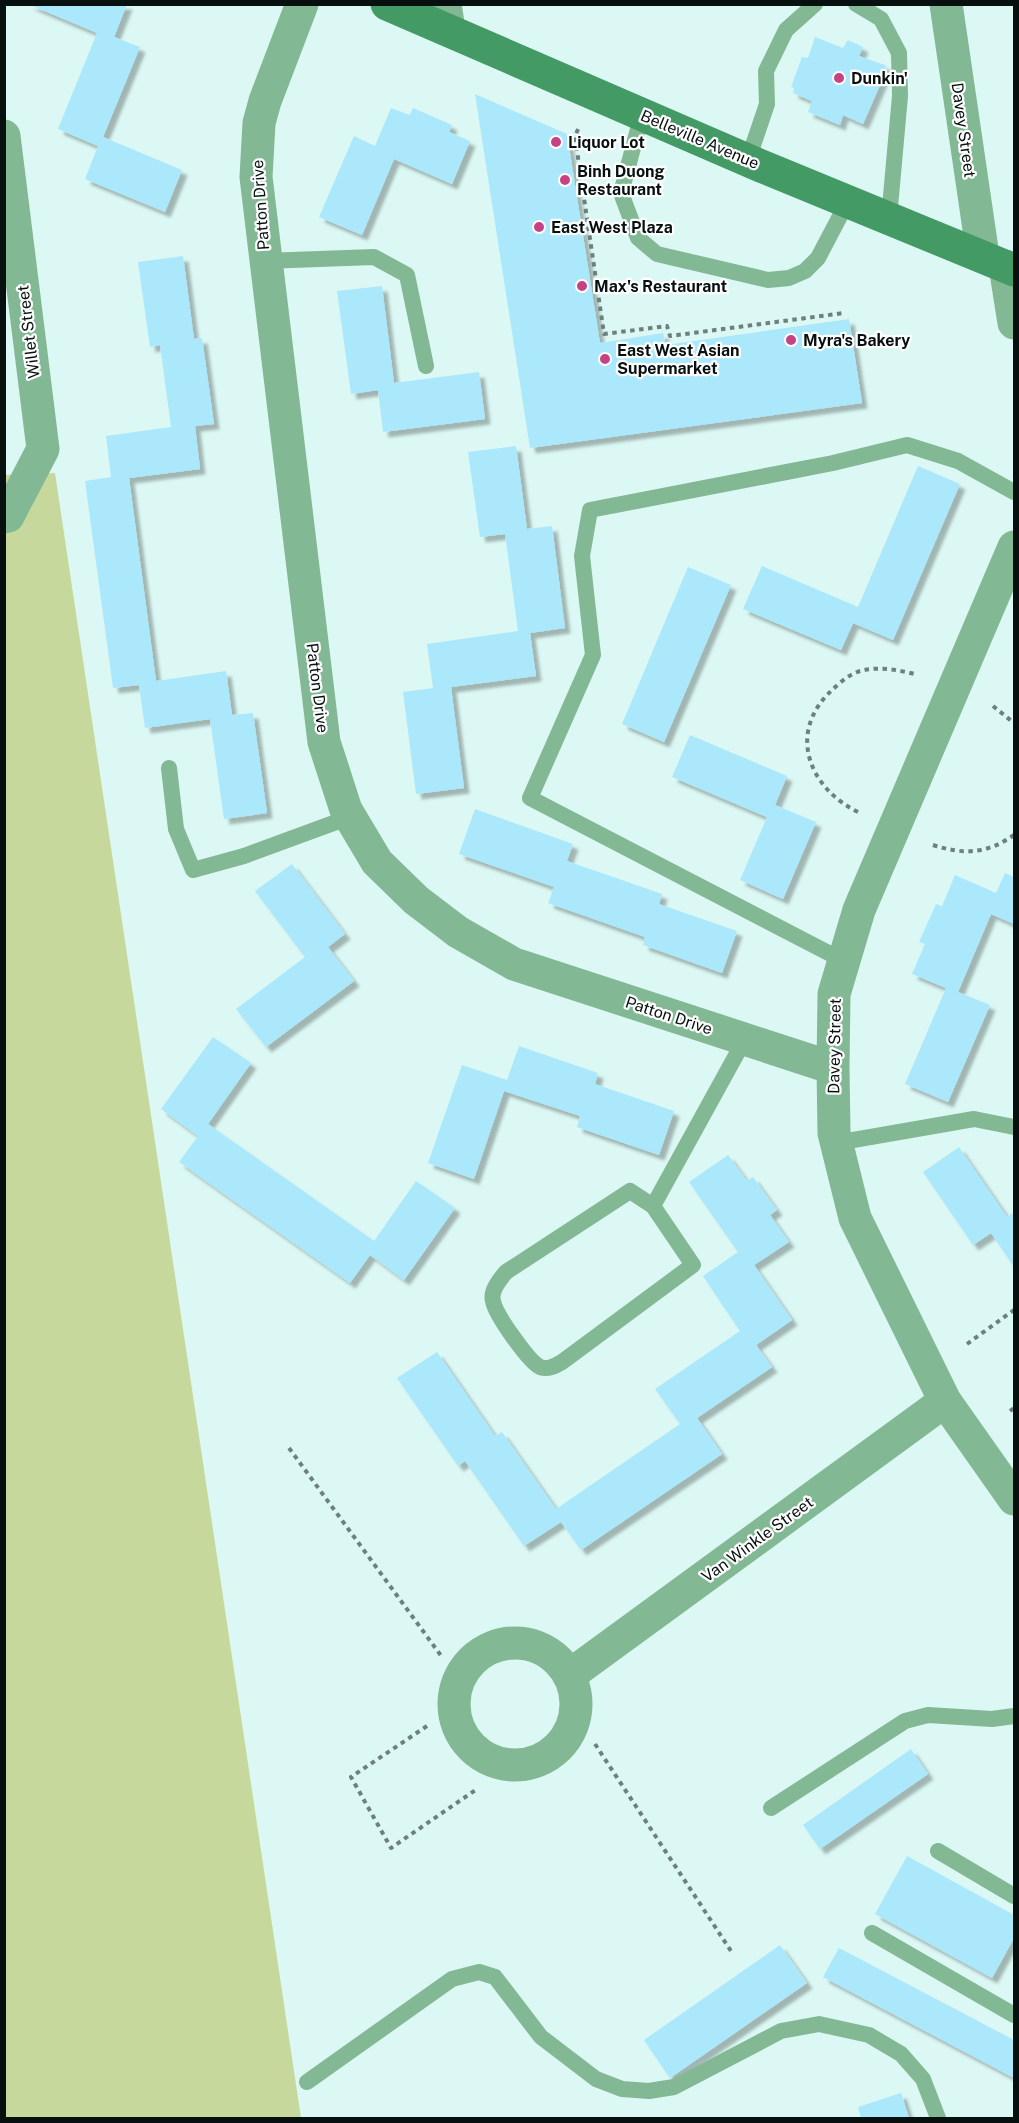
<svg xmlns="http://www.w3.org/2000/svg" width="1019" height="2123" viewBox="0 0 1019 2123" font-family="'Public Sans',sans-serif">
  <style>
    .green { fill: #c7d89d }
    .building { fill: #abe8fc; filter: url(#shadow) }
    .lines { fill: none; stroke-linecap: round; stroke-linejoin: round }
    .path { stroke: #6e807d; stroke-width: 4; stroke-dasharray: 4.5 4.5; stroke-linecap: butt }
    .lane { stroke: #82b893; stroke-width: 16 }
    .street { stroke: #82b893; stroke-width: 33 }
    .secondary { stroke: #439a64; stroke-width: 33 }
    .poi-dot { fill: #c74285; stroke: #fefefe; stroke-width: 2 }
    .labels { text-anchor: middle; stroke-width: 4.5; stroke-linejoin: round; paint-order: stroke }
    .poi-label { font-size: 16px; font-weight: bold; fill: #07100f; stroke: #fefefe; text-anchor: start }
    .street-label { font-size: 16px; fill: #07100f; stroke: #fefefe }
  </style>
  <defs>
    <filter id="shadow"><feDropShadow dx="5.5" dy="5.5" stdDeviation="1.5" flood-color="#0004"/></filter>
  </defs>
  <rect width="100%" height="100%" fill="#dcf8f4"/>
  <path class="green" d="M55,473l246,1645h-296l-1,-1643z"/>
  <path class="building" d="M28,4h99l-13,33 26,10 -37,90 79,33 -17,42 -80,-33 13,-33 -40,-17 39,-96z
    M815,37l28,11 5,-8 15,7 -4,9 26,9 2,4 -24,55 -20,-9 -3,10 -32,-13 4,-11 -19,-8 1,-5 -3,-1 11,-30 6,1z
    M475,94l92,40 33,209 63,-10 3,12 183,-26 13,84 -332,45z
    M391,108l19,7 3,-7 39,17 -3,7 21,9 -18,43 -58,-25 -32,76 -43,-18 35,-81 21,10z
    M183,256l11,83 8,-1 12,86 -19,2 5,43 -71,9 27,203 70,-10 6,44 21,-2 14,100 -43,6 -14,-100 -65,9 -6,-43 -26,3 -28,-207 26,-4 -5,-41 65,-9 -11,-82 -10,2 -12,-85z
    M382,286l12,97 85,-11 6,47 -102,13 -5,-42 -27,4 -14,-103z
    M516,446l11,83 25,-3 13,102 -35,5 6,43 -85,11 13,101 -48,6 -13,-102 30,-4 -6,-44 91,-13 -13,-97 -25,3 -12,-85z
    M918,466l42,18 -67,156 -40,-17 -12,27 -98,-41 19,-43 96,41z
    M688,567l43,18 -67,157 -42,-18z
    M690,735l97,41 -12,29 41,17 -33,77 -43,-19 27,-63 -95,-40z
    M475,809l98,35 -6,17 95,33 -3,10 78,27 -15,42 -79,-28 2,-8 -97,-34 6,-16 -95,-33z
    M292,864l53,70 -17,13 26,34 -88,66 -30,-38 69,-52 -50,-66z
    M1005,873l9,4v47l-23,-10 -33,78 32,13 -42,97 -43,-18 41,-96 -34,-14 13,-30 -6,-2 17,-38 6,2 13,-31 41,18z
    M213,1037l38,26 -43,61 166,117 42,-60 39,27 -51,72 -34,-25 -20,28 -171,-121 19,-26 -37,-27z
    M519,1046l79,27 -3,11 79,27 -15,44 -82,-28 3,-11 -76,-25 -30,88 -46,-16 34,-98 45,15z
    M959,1147l48,70 7,-5v55l-23,-34 -18,12 -50,-73z
    M728,1155l19,26 6,-4 24,33 -7,5 19,27 -35,23 38,55 -36,25 16,22 -75,51 25,36 -141,96 -20,-28 -37,24 -59,-85 -7,5 -61,-88 40,-26 58,84 7,-4 54,77 124,-85 -25,-35 85,-58 -37,-55 35,-24 -49,-70z
    M911,1749l17,25 -108,75 -17,-24z
    M907,1856l107,59v23l-22,40 -117,-64z
    M780,1945l27,38 -137,95 -26,-38z
    M839,1948l175,92v38l-191,-101z
    M901,2093l8,25h-48l-3,-11z"/>
  <g class="lines">
    <path class="path" d="M578,129l-3,8 29,197 63,-8 3,10 174,-23
      M993,706l21,17
      M858,812c-47,-23 -70,-75 -31,-117 9,-9 20,-20 33,-24 18,-5 38,-1 55,3
      M933,845c31,10 54,9 81,-10
      M967,1344l47,-34
      M1010,1411l4,-3
      M289,1448l153,209
      M427,1726l-76,51 40,71 86,-59
      M595,1744l136,207"/>
    <path class="lane" d="M856,4l25,15 18,34 1,43 -11,122
      M642,114l-21,79 17,45 19,16 111,26 21,-2 16,-7 13,-13 30,-57
      M748,160l19,-56 -1,-33 20,-41 29,-26
      M264,261l110,-4 33,18 19,91
      M169,768l7,61 17,41 51,-14 106,-39
      M844,961l-314,-163 63,-143 -11,-99 8,-46 243,-47 74,-18 51,16 56,31
      M836,1143l138,-24 40,8
      M630,1191l23,15 40,59 -131,97c-7,4 -14,8 -22,5 -11,-5 -45,-53 -47,-66 -3,-10 7,-22 13,-29z
      M653,1206l92,-167
      M771,1808l134,-87 23,-6 64,4 22,-3
      M938,1851l76,45
      M872,1933l142,82
      M307,2082l145,-103 27,-7 16,5 46,60 55,42 26,10 27,2 25,-4 107,-56 38,-7 50,11 32,19 22,25 15,39"/>
    <path class="street" d="M302,4l-37,97 -6,22 -3,54 68,565 22,68 31,52 39,38 42,32 56,32 319,104
      M445,4l4,26
      M946,4l37,252
      M4,136l39,313 -35,67 -4,1
      M1005,266l9,57
      M1014,547l-155,363 -25,84 -1,74 1,65 21,85 90,183 69,98
      M454 1704a61 61 0 1 1 122 0a61 61 0 1 1-122 0Z
      M570,1675l375,-274"/>
    <path class="secondary" d="M387,4l374,162 253,104"/>
  </g>
  <g class="poi-dot">
    <circle cx="839" cy="78" r="6"/>
    <circle cx="556" cy="142" r="6"/>
    <circle cx="565" cy="180" r="6"/>
    <circle cx="539" cy="227" r="6"/>
    <circle cx="582" cy="286" r="6"/>
    <circle cx="791" cy="340" r="6"/>
    <circle cx="605" cy="359" r="6"/>
  </g>
  <g class="labels">
    <g class="poi-label">
      <text x="851" y="84">Dunkin'</text>
      <text x="568" y="148">Liquor Lot</text>
      <text x="577" y="177">Binh Duong<tspan x="577" dy="18">Restaurant</tspan></text>
      <text x="551" y="233">East West Plaza</text>
      <text x="594" y="292">Max's Restaurant</text>
      <text x="803" y="346">Myra's Bakery</text>
      <text x="617" y="356">East West Asian<tspan x="617" dy="18">Supermarket</tspan></text>
    </g>
    <g class="street-label">
      <text transform="translate(964 130) rotate(82)" y="6">Davey Street</text>
      <text transform="translate(700 139) rotate(23)" y="6">Belleville Avenue</text>
      <text transform="translate(260 205) rotate(-94)" y="6">Patton Drive</text>
      <text transform="translate(28 332) rotate(-97)" y="6">Willet Street</text>
      <text transform="translate(318 688) rotate(83)" y="6">Patton Drive</text>
      <text transform="translate(669 1015) rotate(18)" y="6">Patton Drive</text>
      <text transform="translate(834 1046) rotate(-89)" y="6">Davey Street</text>
      <text transform="translate(757 1539) rotate(-36)" y="6">Van Winkle Street</text>
    </g>
  </g>
  <rect width="1019" height="2123" fill="none" stroke="#07100f" stroke-width="12"/>
</svg>
